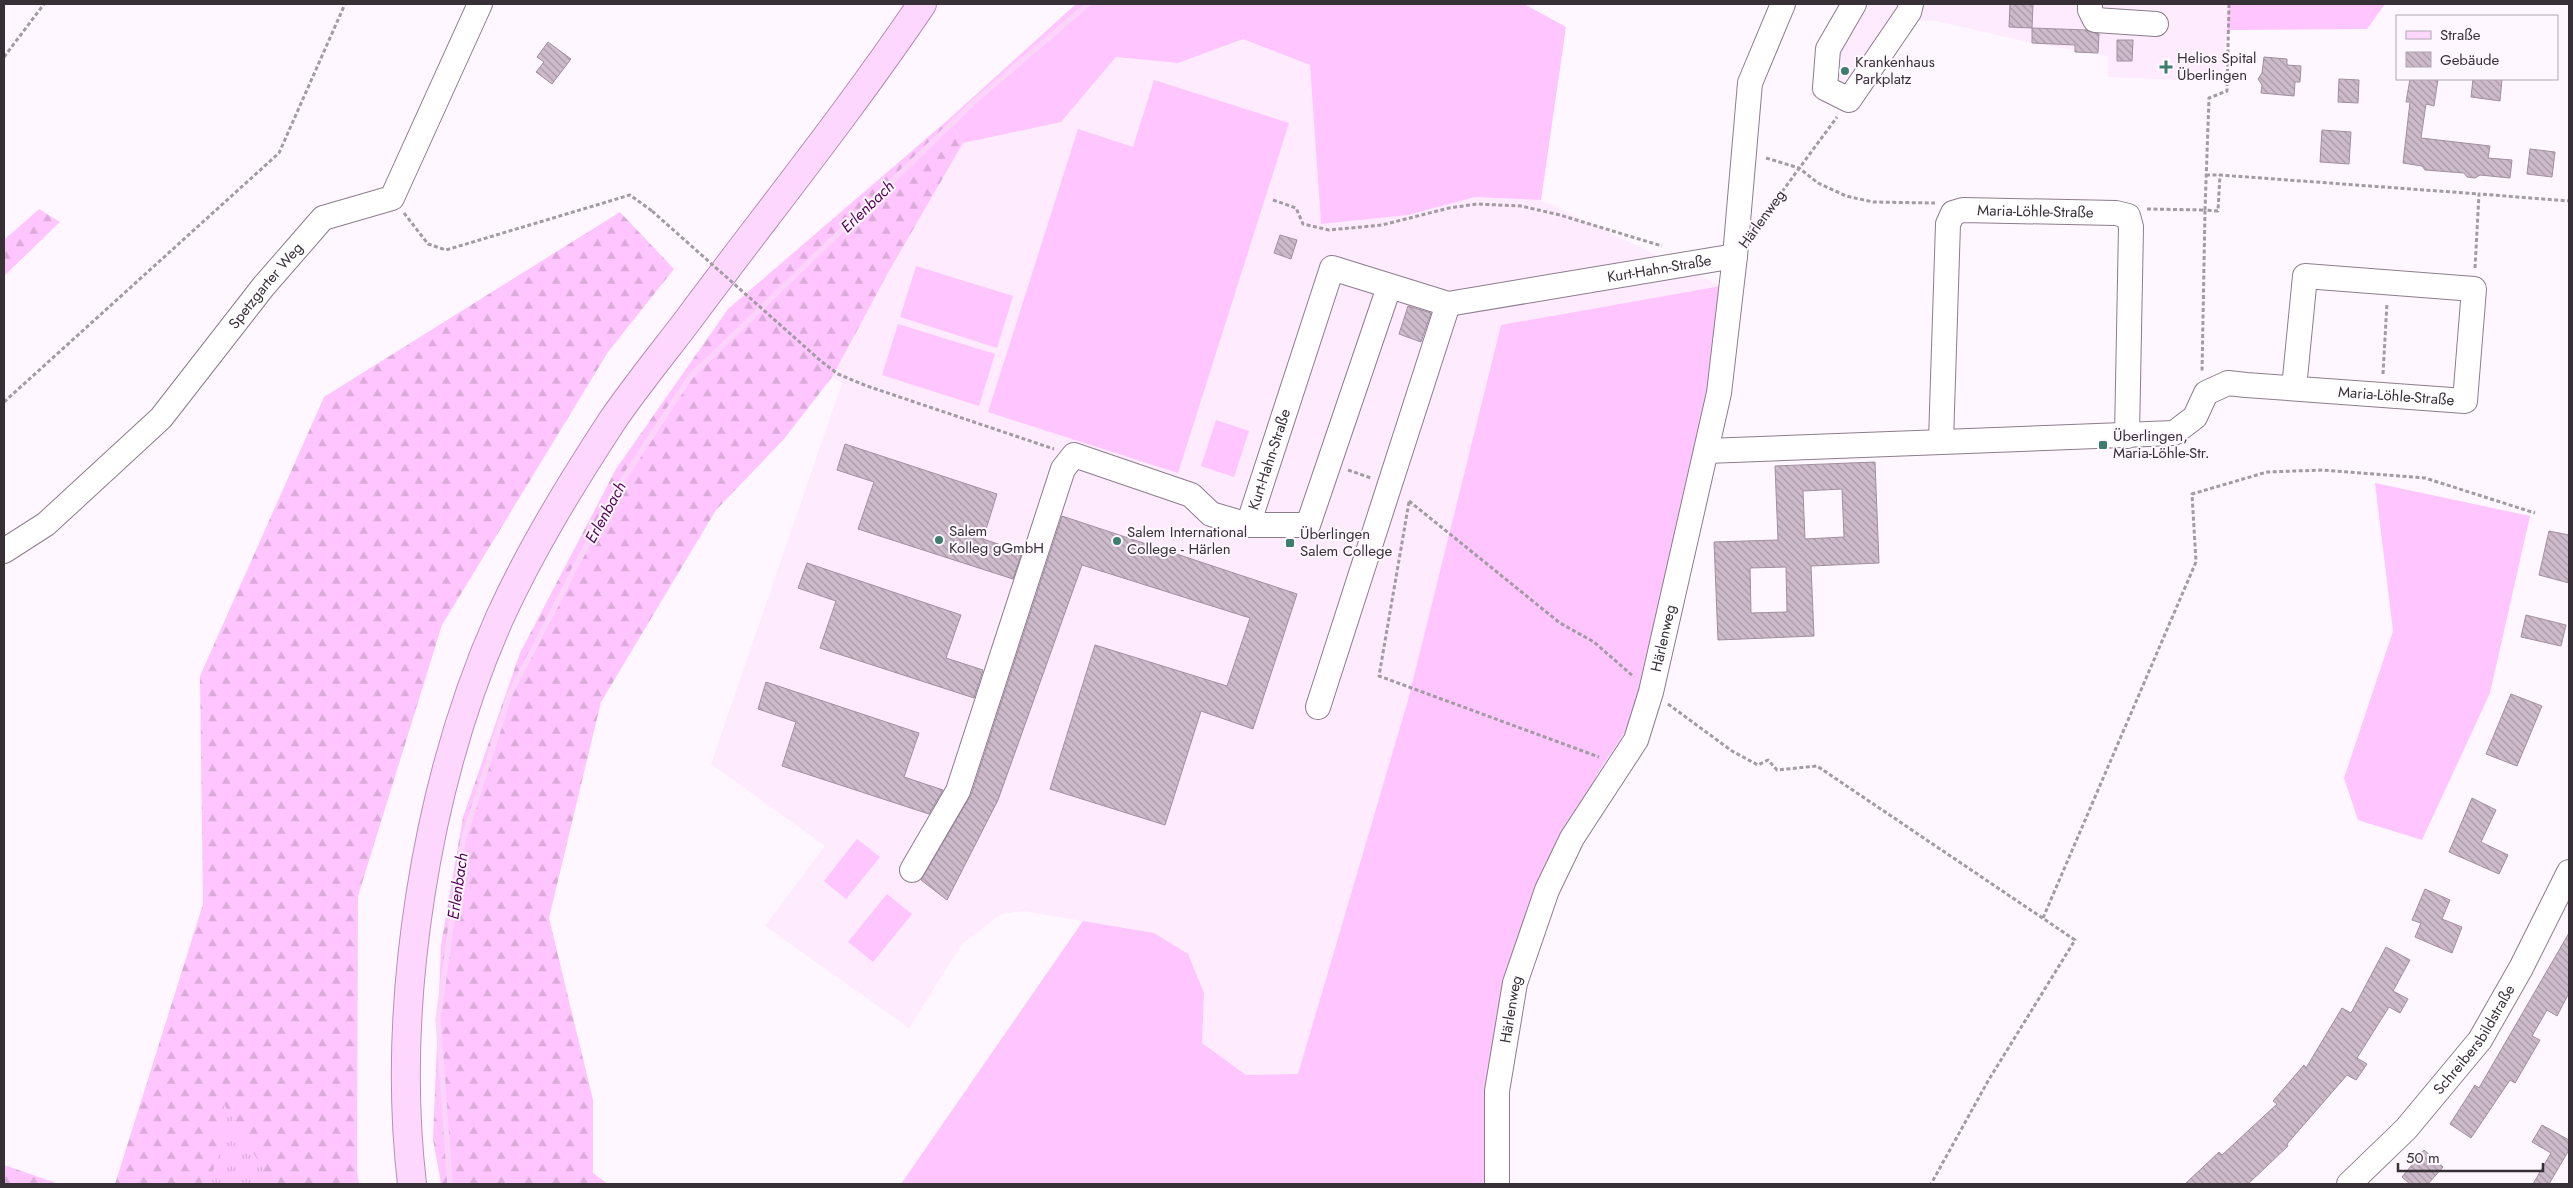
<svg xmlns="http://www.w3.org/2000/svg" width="2573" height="1188" viewBox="0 0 2573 1188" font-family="Jost,sans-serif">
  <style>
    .built { fill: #feebfe }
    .grass { fill: #ffc5fe }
    .forest { fill: url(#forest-firs) }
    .park { fill: url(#park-tufts) }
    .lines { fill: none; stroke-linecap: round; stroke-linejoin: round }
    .stream { stroke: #fbd4fa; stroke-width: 5.5 }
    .building { fill: url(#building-back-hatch); stroke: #a08f9f; fill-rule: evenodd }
    .minor-casing { stroke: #8c7c8c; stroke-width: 26 }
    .major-casing { stroke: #b88cb8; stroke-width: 30 }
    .path { stroke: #a29ba2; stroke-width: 3; stroke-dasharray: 4 2.5; stroke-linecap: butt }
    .minor { stroke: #fff; stroke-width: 24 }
    .major { stroke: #fed7fe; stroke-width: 28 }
    .path-bridge { stroke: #a29ba2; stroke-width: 3; stroke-dasharray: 4 2.5; stroke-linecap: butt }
    .poi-dot { fill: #3b7d6e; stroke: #fff7ff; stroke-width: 2 }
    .labels { text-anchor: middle; stroke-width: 4; stroke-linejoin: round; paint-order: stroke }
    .poi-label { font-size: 15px; fill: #373037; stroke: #fff7ff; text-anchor: start }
    .street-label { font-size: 15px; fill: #373037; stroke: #fff7ff }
    .water-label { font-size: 16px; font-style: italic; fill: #520355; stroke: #fff7ff }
  </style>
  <defs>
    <pattern id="forest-firs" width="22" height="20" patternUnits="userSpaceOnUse" patternTransform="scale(1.25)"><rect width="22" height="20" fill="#ffc5fe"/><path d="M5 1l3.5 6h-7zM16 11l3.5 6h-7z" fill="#dbaada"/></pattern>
    <pattern id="park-tufts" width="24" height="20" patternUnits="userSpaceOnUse" patternTransform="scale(1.25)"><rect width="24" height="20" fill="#ffc5fe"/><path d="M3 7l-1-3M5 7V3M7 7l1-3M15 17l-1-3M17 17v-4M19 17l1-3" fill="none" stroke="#dbaada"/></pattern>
    <pattern id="building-back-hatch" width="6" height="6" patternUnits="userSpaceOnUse" patternTransform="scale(1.25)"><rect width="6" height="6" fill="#cdbbcc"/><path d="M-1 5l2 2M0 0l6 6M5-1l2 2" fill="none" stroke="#a798a6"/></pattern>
  </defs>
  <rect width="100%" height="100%" fill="#fff7ff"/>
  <path class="built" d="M1842,4h543l-18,25 -140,1 -5,52 -114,-5v-21l-76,-13 -96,-22 -25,-1 -64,93 -37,-18 8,-48z
    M1243,39l67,26 11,159 87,-9 67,-18 66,3 180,86 -220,39 -93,375 -110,374 -52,1 -44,-32 2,-50 -50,-60 -131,-22 -22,3 -39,30 -53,84 -144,-102 60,-80 -114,-82 131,-381 -10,-6 57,-106 74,-128 98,-21 55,-65 62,6z"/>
  <path class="grass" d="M1076,4h448l42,23 -25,173 -66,-3 -67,18 -87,9 -11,-159 -67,-26 -65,24 -62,-6 -55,65 -98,21 -14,-24z
    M2229,4h156l-18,25 -140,1z
    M1154,80l135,43 -111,350 -190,-61 90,-283 55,18z
    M916,266l97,30 -16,52 -97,-31z
    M1721,286l-15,123 -69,305 -39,59 -63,119 -29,84 -20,103 2,105h-587l182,-263 71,12 34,21 16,39 -2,50 44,32 52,-1 110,-374 93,-375z
    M898,324l97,30 -16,52 -97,-31z
    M1216,420l33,11 -15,46 -33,-11z
    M2375,483l155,33 -40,177 -68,147 -64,-20 -14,-42 49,-147z
    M857,839l23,18 -34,42 -22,-18z
    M887,894l25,20 -39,48 -25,-20z"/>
  <path class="forest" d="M949,119l14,24 -74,128 -57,106 -48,62 -68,71 -115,192 -52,216 44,182v73l15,11h-167l-8,-45 8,-194 22,-128 57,-164 96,-184 112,-160z
    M39,209l21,13 -56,54v-36z
    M620,212l54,57 -66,83 -166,273 -84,271 -1,275 2,13h-244l88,-280 -3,-228 124,-279z
    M4,1165l55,19h-55z"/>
  <path class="park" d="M224,1104l48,80h-64l13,-34z"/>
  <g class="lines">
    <path class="stream" d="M450,1184l-12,-165 25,-178 46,-145 102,-198 79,-121 284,-275 114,-98"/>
  </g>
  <path class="building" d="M2010,4h23l-1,24 -23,-1z
    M2032,28l54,2 13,4 -1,19 -23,-1v-7l-43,-2z
    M2117,40h16l-1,21h-15z
    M548,42l23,17 -19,25 -16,-12 8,-10 -7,-5z
    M2264,57l23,2v6l14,1 -1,16h-5l-1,14 -33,-3 1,-8 -4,-6 4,-6z
    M2339,79l20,1 -1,23 -20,-1z
    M2410,79h28l-4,27 -8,-2 -5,34 69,8 -2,12 24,2 -2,18 -30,-3 -5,3 -8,-1 -3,-4 -39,-3 -3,-4 -19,-3 7,-61h-4z
    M2473,79h29l-2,22 -29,-4z
    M2322,130l29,2 -2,32 -29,-2z
    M2530,149l25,3 -3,25 -25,-3z
    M1280,235l17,5 -6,19 -17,-6z
    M1408,306l23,7 -10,29 -22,-8z
    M845,444l152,50 -14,45 39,13 -9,27 -155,-50 16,-47 -37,-12z
    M1875,462l4,101 -68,3 3,70 -96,4 -4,-98 64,-2 -3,-74zM1842,489l2,48 -39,2 -2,-48zM1786,567l1,45 -36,1 -1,-45z
    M1062,516l235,78 -44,135 -52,-18 -36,114 -115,-36 45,-144 132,41 23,-68 -168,-53 -84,235 -51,100 -26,-20 50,-85z
    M2549,531l20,4v48l-30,-8z
    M807,563l154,52 -15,43 37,12 -9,28 -154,-50 16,-47 -38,-13z
    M2526,615l40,10 -5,21 -40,-9z
    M766,682l153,51 -15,44 39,13 -14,24 -147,-48 14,-44 -38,-13z
    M2511,694l31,12 -25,60 -31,-12z
    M2472,798l24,12 -15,32 27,13 -9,19 -50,-22z
    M2425,889l25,11 -8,19 20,8 -10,26 -37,-16 6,-14 -9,-3z
    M2569,933v60l-12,23 -10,-6 -15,26 8,4 -25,43 -5,-3 -39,58 -21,-14 25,-39 4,3z
    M2386,947l24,13 -17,31 15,8 -8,14 -11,-6 -32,51 10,6 -11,16 -9,-5 -60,69 1,2 -40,38h-63l34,-32 3,3 55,-51 -4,-3 31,-36 2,3 36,-60 9,5z
    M2542,1125l27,15v10l-20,34h-16l18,-31 -19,-11z
    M2424,1150l19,17 -15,17h-18l-8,-7z"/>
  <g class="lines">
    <g class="minor-casing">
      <g id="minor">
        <path d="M1854,4l-26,45 -3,39 24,12 60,-88 2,-8"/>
        <path d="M2090,4v6l5,10 61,4"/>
        <path id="s1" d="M1941,441l7,-217 5,-11 10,-3 153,3 12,3 3,11 -4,209"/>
        <path id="s2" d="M1706,451l468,-18 21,-16 11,-24 22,-10 18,2 219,16 9,-112 -169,-13 -11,112"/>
        <path id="s3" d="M1248,525l84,-257 116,36 287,-48"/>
        <path id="s4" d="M4,551l42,-27 115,-106 102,-131 60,-69 69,-20 88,-194"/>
        <path d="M1318,707l130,-403"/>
        <path d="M912,870l46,-79 105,-322 11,-14 117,40 20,19 37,11h60l81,-238"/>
        <path id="s5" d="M1497,1184v-93l18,-108 32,-93 25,-52 64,-98 15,-48 68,-299 16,-137 15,-173 33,-79"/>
        <path id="s6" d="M2349,1184l57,-55 74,-89 41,-72 48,-96"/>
      </g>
    </g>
    <g class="major-casing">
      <path id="major" d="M412,1184c-21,-180 14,-401 88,-567 31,-68 71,-133 112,-196 24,-35 51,-68 76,-101 78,-105 161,-208 234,-316"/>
    </g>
    <path class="path" d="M2229,4l-2,87 -18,7 -4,112 13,1 2,-36 259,19
      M4,57l40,-53
      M1766,158l33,10 19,15 28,13 27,6 62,1
      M2206,175h14
      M1273,200l23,8 7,16 26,6 53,-5 67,-17 28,-4 44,2 39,9 102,31
      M2147,209l58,1 -3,163
      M404,213l24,31 18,6 184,-55 22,16
      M1759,223l78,-106
      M2475,268l4,-74 90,7
      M822,362l16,12 29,12 187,63
      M2383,374l4,-71
      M4,402l275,-249 66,-149
      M1348,470l23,8
      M1409,501l151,122 34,19 40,35
      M1409,502l-30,174 220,81
      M1668,704l64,47 26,14 10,-5 9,10 40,-4 258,174 -87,141 -57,103
      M2043,918l153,-356 -4,-68 75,-22 56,-2 102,8 110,35"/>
    <use href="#minor" class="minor"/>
    <use href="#major" class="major"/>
    <path class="path-bridge" d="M652,211l170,151"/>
  </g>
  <g class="poi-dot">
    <path d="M2163.5 59.5h5v5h5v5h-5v5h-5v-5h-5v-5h5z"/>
    <circle cx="1845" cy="71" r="5"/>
    <rect x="2098" y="440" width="10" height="10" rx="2.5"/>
    <circle cx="939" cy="540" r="5"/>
    <circle cx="1117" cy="541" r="5"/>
    <rect x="1285" y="538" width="10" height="10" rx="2.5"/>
  </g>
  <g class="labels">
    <g class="poi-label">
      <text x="2177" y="63">Helios Spital<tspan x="2177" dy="17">Überlingen</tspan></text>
      <text x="1855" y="67">Krankenhaus<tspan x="1855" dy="17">Parkplatz</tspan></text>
      <text x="2113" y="441">Überlingen,<tspan x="2113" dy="17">Maria-Löhle-Str.</tspan></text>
      <text x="949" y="536">Salem<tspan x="949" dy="17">Kolleg gGmbH</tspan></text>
      <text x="1127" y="537">Salem International<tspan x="1127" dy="17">College - Härlen</tspan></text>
      <text x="1300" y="539">Überlingen<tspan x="1300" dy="17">Salem College</tspan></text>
    </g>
    <g class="street-label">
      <text dy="5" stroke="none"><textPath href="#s1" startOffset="312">Maria-Löhle-Straße</textPath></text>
      <text transform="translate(1762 219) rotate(-54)" y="5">Härlenweg</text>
      <text dy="5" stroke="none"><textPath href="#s3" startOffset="606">Kurt-Hahn-Straße</textPath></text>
      <text dy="5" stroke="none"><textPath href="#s4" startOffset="375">Spetzgarter Weg</textPath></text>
      <text dy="5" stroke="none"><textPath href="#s2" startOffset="714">Maria-Löhle-Straße</textPath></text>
      <text dy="5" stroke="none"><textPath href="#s3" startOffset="69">Kurt-Hahn-Straße</textPath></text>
      <text dy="5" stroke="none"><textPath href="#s5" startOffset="581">Härlenweg</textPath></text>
      <text dy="5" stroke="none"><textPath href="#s5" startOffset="176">Härlenweg</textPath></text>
      <text dy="5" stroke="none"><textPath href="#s6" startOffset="192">Schreibersbildstraße</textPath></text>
    </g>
    <g class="water-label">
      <text transform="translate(867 206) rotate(-44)" y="6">Erlenbach</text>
      <text transform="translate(605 512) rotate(-61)" y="6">Erlenbach</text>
      <text transform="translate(457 886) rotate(-82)" y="6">Erlenbach</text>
    </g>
  </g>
  <rect width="2573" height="1188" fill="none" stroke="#373037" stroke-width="10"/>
  <rect x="2396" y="15" width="162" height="65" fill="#fff7ff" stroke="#afa7af"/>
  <rect x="2406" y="31" width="25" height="8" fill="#fed7fe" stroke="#afa7af"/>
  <text x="2440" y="40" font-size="15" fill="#373037">Straße</text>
  <rect x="2406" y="52" width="25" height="15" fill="url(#building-back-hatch)" stroke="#afa7af"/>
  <text x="2440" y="65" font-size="15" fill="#373037">Gebäude</text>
  <path d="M2398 1163v8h145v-8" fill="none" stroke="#373037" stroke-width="2.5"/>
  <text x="2406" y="1163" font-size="15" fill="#373037" stroke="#fff7ff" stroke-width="4" paint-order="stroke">50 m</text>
</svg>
